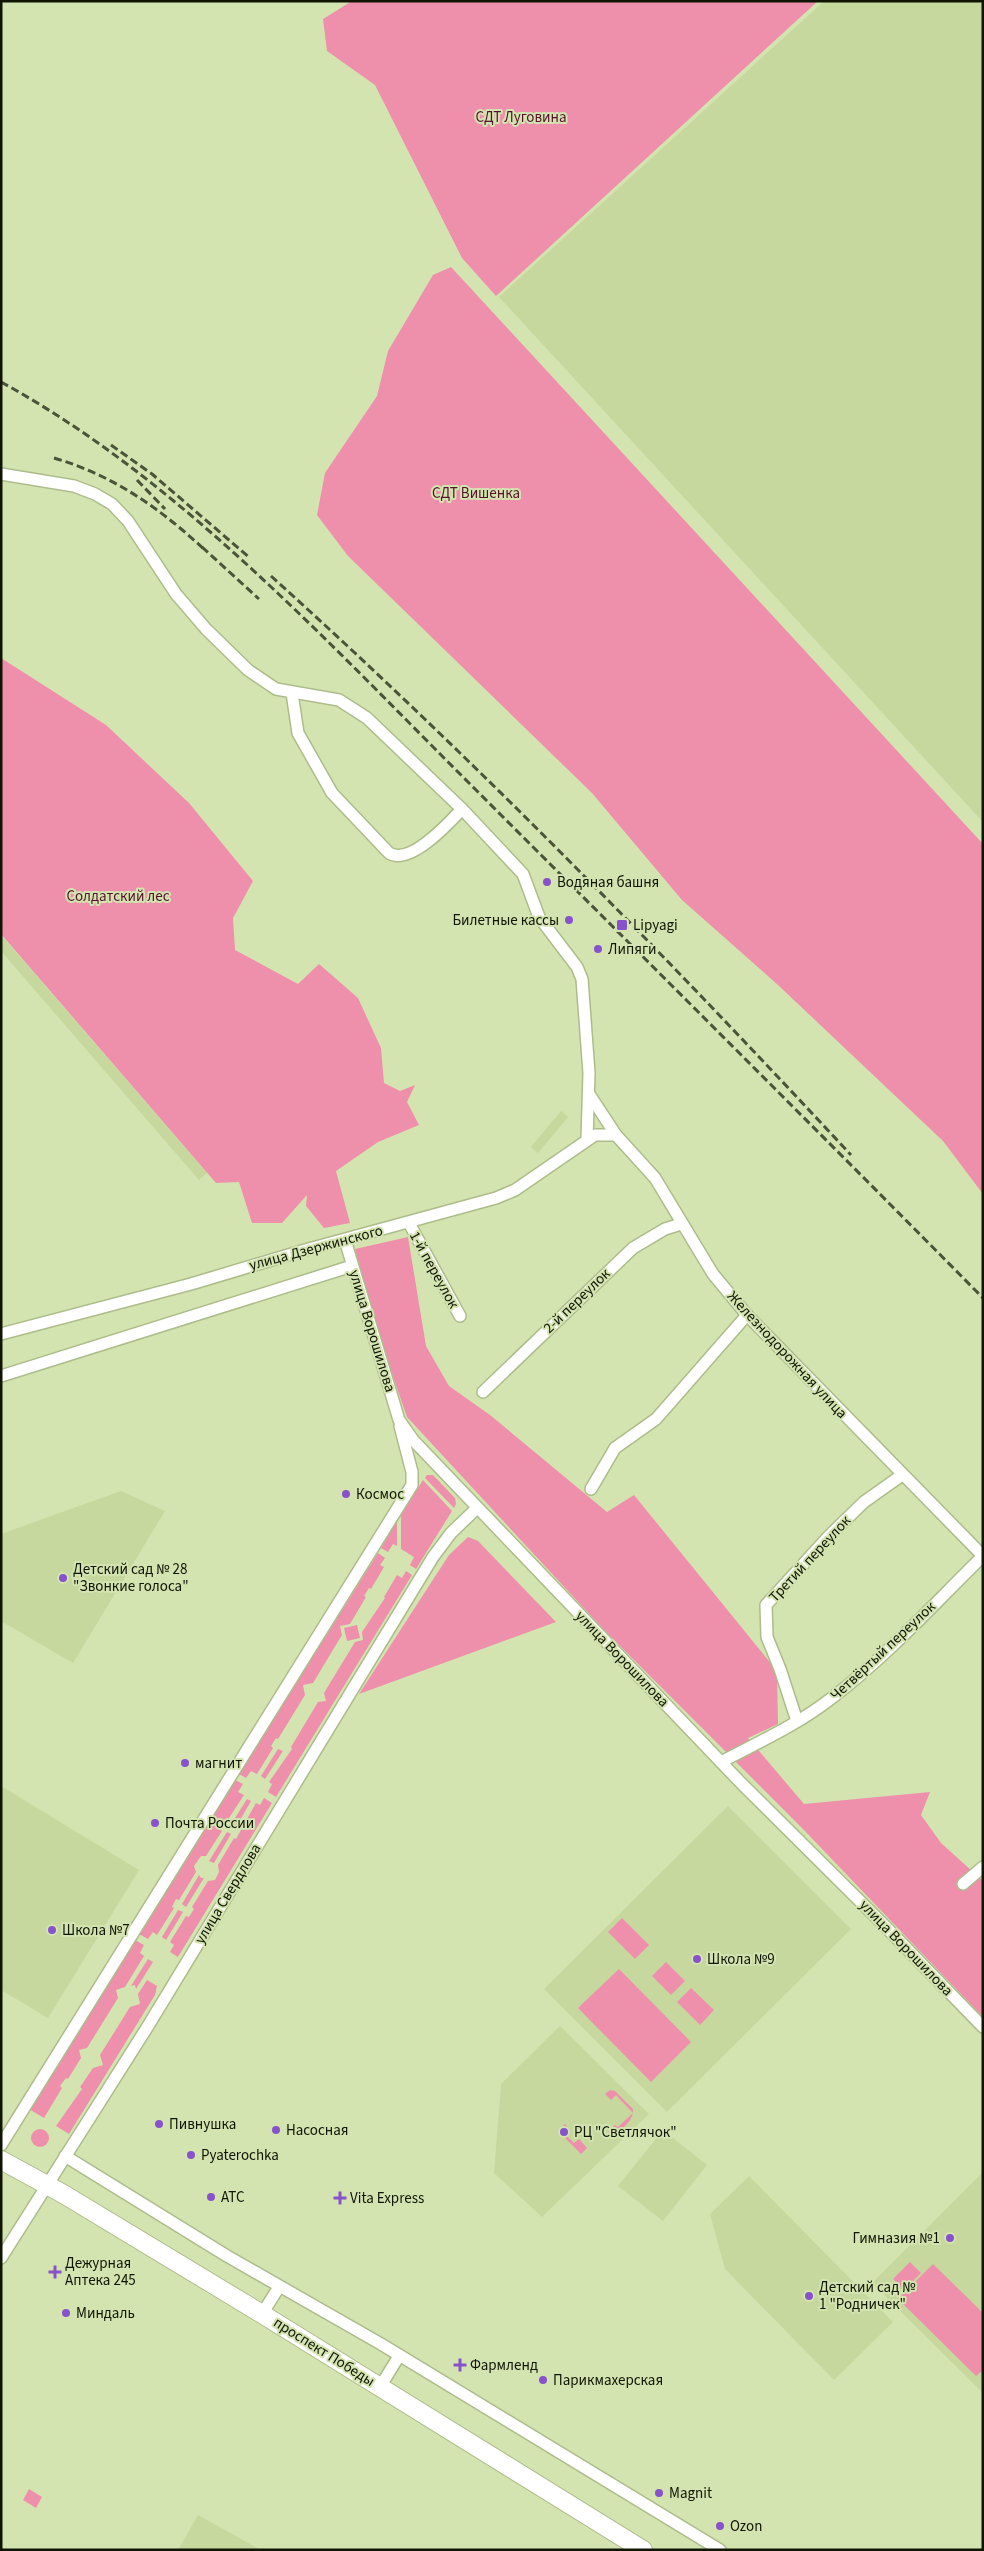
<svg xmlns="http://www.w3.org/2000/svg" width="984" height="2551" viewBox="0 0 984 2551" font-family="'Source Sans 3',sans-serif">
	<rect width="100%" height="100%" fill="#d4e4b0"/>
	<g fill="#c6d89d">
		<polygon points="824,1 983,1 983,822 499,297"/>
		<polygon points="1,935 207,1173 199,1180 1,951"/>
		<polygon points="561,1111 568,1117 538,1153 531,1147"/>
		<polygon points="121,1491 165,1511 73,1663 1,1621 1,1534"/>
		<polygon points="1,1786 139,1870 48,2018 1,1990"/>
		<polygon points="728,1806 851,1929 667,2112 544,1989"/>
		<polygon points="560,2026 649,2114 542,2217 494,2173 501,2084"/>
		<polygon points="663,2130 707,2165 663,2221 618,2186"/>
		<polygon points="983,2172 983,2393 872,2283"/>
		<polygon points="749,2176 893,2322 834,2380 725,2269 710,2214"/>
		<polygon points="198,2515 261,2550 178,2550"/>
	</g>
	<g fill="#ee8fab">
		<polygon points="352,1 818,1 496,296 462,258 375,85 327,51 323,19"/>
		<polygon points="451,267 983,844 983,1194 943,1141 778,985 682,900 592,793 348,556 317,515 325,473 377,396 388,351 433,275"/>
		<polygon points="1,658 106,725 189,803 253,881 233,918 235,950 298,984 319,964 358,998 381,1048 384,1083 400,1091 415,1085 407,1102 419,1125 378,1142 336,1171 350,1223 324,1228 306,1206 307,1195 282,1223 252,1223 239,1182 216,1183 1,934"/>
		<polygon points="408,1237 426,1346 449,1386 490,1415 607,1512 634,1495 777,1671 778,1724 748,1738 804,1804 930,1792 921,1815 941,1843 983,1881 983,2017 802,1828 605,1631 407,1417 372,1316 355,1249"/>
		<polygon points="427,1475 433,1475 455,1498 456,1504 454,1508 425,1478"/>
		<polygon points="423,1480 452,1511 416,1569 410,1565 414,1557 401,1549 401,1515"/>
		<polygon points="397,1521 397,1546 393,1544 388,1552 381,1548"/>
		<polygon points="468,1537 478,1541 556,1622 359,1694 449,1555"/>
		<polygon points="378,1553 385,1558 380,1565 384,1567 371,1589 369,1588 364,1596 366,1597 350,1624 340,1626 342,1635 313,1683 303,1685 305,1695 278,1739 276,1738 271,1746 273,1748 257,1774 251,1771 246,1778 239,1774"/>
		<polygon points="406,1571 412,1575 276,1797 268,1792 272,1784 269,1782 292,1749 291,1747 318,1702 326,1701 324,1693 355,1642 363,1640 362,1632 385,1598 384,1597 397,1575 402,1578"/>
		<polygon points="357,1625 360,1638 347,1641 344,1628"/>
		<polygon points="278,1749 283,1751 265,1779 261,1776"/>
		<polygon points="235,1780 243,1784 238,1792 244,1795 227,1821 225,1820 219,1829 222,1831 206,1856 201,1856 194,1866 196,1872 179,1900 176,1899 172,1907 174,1908 157,1935 153,1932 148,1939 139,1934"/>
		<polygon points="264,1798 272,1803 178,1957 170,1952 174,1945 170,1942 186,1916 189,1917 194,1909 192,1907 208,1881 215,1880 219,1872 218,1865 234,1838 236,1839 256,1803 260,1805"/>
		<polygon points="247,1799 251,1801 235,1829 230,1826"/>
		<polygon points="227,1832 231,1834 214,1863 209,1861"/>
		<polygon points="199,1875 201,1878 204,1878 186,1907 182,1904"/>
		<polygon points="178,1910 183,1912 166,1940 162,1937"/>
		<polygon points="622,1918 649,1945 635,1959 608,1932"/>
		<polygon points="135,1940 144,1945 140,1953 144,1956 125,1987 116,1990 118,1998 87,2048 79,2050 81,2058 68,2079 66,2078 60,2086 62,2088 44,2118 29,2109"/>
		<polygon points="148,1959 153,1962 136,1989 135,1985 131,1986"/>
		<polygon points="666,1962 685,1981 671,1995 652,1976"/>
		<polygon points="619,1969 691,2042 651,2082 578,2008"/>
		<polygon points="147,1980 157,1986 155,1995 69,2134 56,2126 82,2089 80,2087 93,2068 103,2065 100,2055 130,2007 140,2004 138,1994"/>
		<polygon points="691,1988 714,2010 700,2025 677,2002"/>
		<path d="M610 2090 615 2091 633 2109C634 2121 621 2129 613 2137L608 2132 615 2125 618 2127 633 2113 616 2095 611 2100 605 2094Z"/>
		<polygon points="565,2124 567,2127 563,2132 574,2143 579,2139 587,2148 581,2154 559,2132"/>
		<circle cx="40" cy="2138" r="9"/>
		<polygon points="910,2262 921,2273 904,2290 893,2279"/>
		<polygon points="933,2264 983,2313 983,2370 976,2376 898,2299"/>
		<polygon points="29,2489 42,2497 36,2508 23,2500"/>
	</g>
	<g fill="none" stroke-linecap="round" stroke-linejoin="round">
		<g stroke="#adbc8b" stroke-width="14">
			<g id="minor">
				<polyline points="1,474 74,486 95,494 112,504 128,521 176,594 206,629 248,670 276,689 339,700 367,718 462,809 523,874 539,917 577,967 582,979 589,1073 587,1140"/>
				<path d="M292 693 298 733 332 793 389 853C410 866 449 823 462 809"/>
				<polyline points="589,1094 616,1135 655,1178 713,1274 747,1315 983,1556"/>
				<polyline points="409,1223 460,1316"/>
				<polyline points="345,1240 399,1420 413,1440 742,1784 883,1924 983,2027"/>
				<polyline points="1,1334 191,1284 305,1250 496,1198 515,1190 595,1135 616,1135"/>
				<polyline points="1,1376 352,1266"/>
				<polyline points="483,1392 633,1248 665,1229 681,1224"/>
				<polyline points="591,1489 615,1448 656,1419 747,1315"/>
				<polyline points="797,1721 780,1669 767,1637 766,1605 829,1536 864,1502 902,1475"/>
				<path d="M721 1762C759 1742 799 1724 833 1697 887 1656 934 1604 983 1556"/>
				<polyline points="963,1884 983,1867"/>
				<polyline points="1,2145 412,1485 412,1472 400,1426"/>
				<polyline points="65,2156 227,2256 381,2344 720,2550"/>
				<polyline points="1,2258 148,2026 433,1557 451,1533 477,1508"/>
				<polyline points="262,2314 279,2287"/>
				<polyline points="380,2387 399,2356"/>
			</g>
		</g>
		<g stroke="#adbc8b" stroke-width="20">
			<polyline id="primary" points="1,2160 65,2195 262,2314 643,2550"/>
		</g>
		<use href="#minor" stroke="#fff" stroke-width="11"/>
		<use href="#primary" stroke="#fff" stroke-width="18"/>
		<g stroke="#4b5338" stroke-width="3" stroke-dasharray="8 4" stroke-linecap="butt">
			<path d="M1 382C175 477 323 637 462 776 636 950 810 1123 983 1298"/>
			<polyline points="111,445 152,474 250,558"/>
			<path d="M54 458C113 475 161 509 206 551"/>
			<polyline points="137,480 165,509"/>
			<polyline points="202,547 259,599"/>
			<path d="M271 576C474 759 665 955 851 1155"/>
		</g>
	</g>
	<g fill="#8852ca" stroke="#d4e4b0" stroke-width="2">
		<circle cx="547" cy="882" r="5"/>
		<circle cx="569" cy="920" r="5"/>
		<rect x="616" y="919" width="12" height="12" rx="2.5"/>
		<circle cx="598" cy="949" r="5"/>
		<circle cx="346" cy="1494" r="5"/>
		<circle cx="63" cy="1578" r="5"/>
		<circle cx="185" cy="1763" r="5"/>
		<circle cx="155" cy="1823" r="5"/>
		<circle cx="52" cy="1930" r="5"/>
		<circle cx="697" cy="1959" r="5"/>
		<circle cx="159" cy="2124" r="5"/>
		<circle cx="276" cy="2130" r="5"/>
		<circle cx="564" cy="2132" r="5"/>
		<circle cx="191" cy="2155" r="5"/>
		<circle cx="211" cy="2197" r="5"/>
		<path d="M337.5 2190.5h5v5h5v5h-5v5h-5v-5h-5v-5h5z"/>
		<circle cx="950" cy="2238" r="5"/>
		<path d="M52.5 2264.5h5v5h5v5h-5v5h-5v-5h-5v-5h5z"/>
		<circle cx="809" cy="2296" r="5"/>
		<circle cx="66" cy="2313" r="5"/>
		<path d="M457.5 2357.5h5v5h5v5h-5v5h-5v-5h-5v-5h5z"/>
		<circle cx="543" cy="2380" r="5"/>
		<circle cx="659" cy="2493" r="5"/>
		<circle cx="720" cy="2526" r="5"/>
	</g>
	<g text-anchor="middle" dominant-baseline="central" stroke-width="4" stroke-linejoin="round" paint-order="stroke">
		<g font-size="15" fill="#56102c" stroke="#d4e4b0">
			<text x="521" y="117">СДТ Луговина</text>
			<text x="476" y="493">СДТ Вишенка</text>
			<text x="118" y="896">Солдатский лес</text>
		</g>
		<g font-size="15" fill="#0f1403" stroke="#d4e4b0" text-anchor="start">
			<text x="557" y="882">Водяная башня</text>
			<text x="559" y="920" text-anchor="end">Билетные кассы</text>
			<text x="633" y="925">Lipyagi</text>
			<text x="608" y="949">Липяги</text>
			<text x="356" y="1494">Космос</text>
			<text x="73" y="1569">Детский сад № 28<tspan x="73" dy="17">"Звонкие голоса"</tspan></text>
			<text x="195" y="1763">магнит</text>
			<text x="165" y="1823">Почта России</text>
			<text x="62" y="1930">Школа №7</text>
			<text x="707" y="1959">Школа №9</text>
			<text x="169" y="2124">Пивнушка</text>
			<text x="286" y="2130">Насосная</text>
			<text x="574" y="2132">РЦ "Светлячок"</text>
			<text x="201" y="2155">Pyaterochka</text>
			<text x="221" y="2197">АТС</text>
			<text x="350" y="2198">Vita Express</text>
			<text x="940" y="2238" text-anchor="end">Гимназия №1</text>
			<text x="65" y="2263">Дежурная<tspan x="65" dy="17">Аптека 245</tspan></text>
			<text x="819" y="2287">Детский сад №<tspan x="819" dy="17">1 "Родничек"</tspan></text>
			<text x="76" y="2313">Миндаль</text>
			<text x="470" y="2365">Фармленд</text>
			<text x="553" y="2380">Парикмахерская</text>
			<text x="669" y="2493">Magnit</text>
			<text x="730" y="2526">Ozon</text>
		</g>
		<g font-size="15" fill="#0f1403" stroke="#d4e4b0">
			<text transform="translate(316 1248) rotate(-15)">улица Дзержинского</text>
			<text transform="translate(434 1270) rotate(61)">1-й переулок</text>
			<text transform="translate(577 1301) rotate(-44)">2-й переулок</text>
			<text transform="translate(372 1331) rotate(73)">улица Ворошилова</text>
			<text transform="translate(787 1355) rotate(47)">Железнодорожная улица</text>
			<text transform="translate(810 1559) rotate(-47)">Третий переулок</text>
			<text transform="translate(883 1651) rotate(-43)">Четвёртый переулок</text>
			<text transform="translate(622 1659) rotate(46)">улица Ворошилова</text>
			<text transform="translate(228 1894) rotate(-59)">улица Свердлова</text>
			<text transform="translate(906 1948) rotate(46)">улица Ворошилова</text>
			<text transform="translate(324 2352) rotate(32)">проспект Победы</text>
		</g>
	</g>
	<rect width="984" height="2551" fill="none" stroke="#0f1403" stroke-width="5"/>
</svg>
